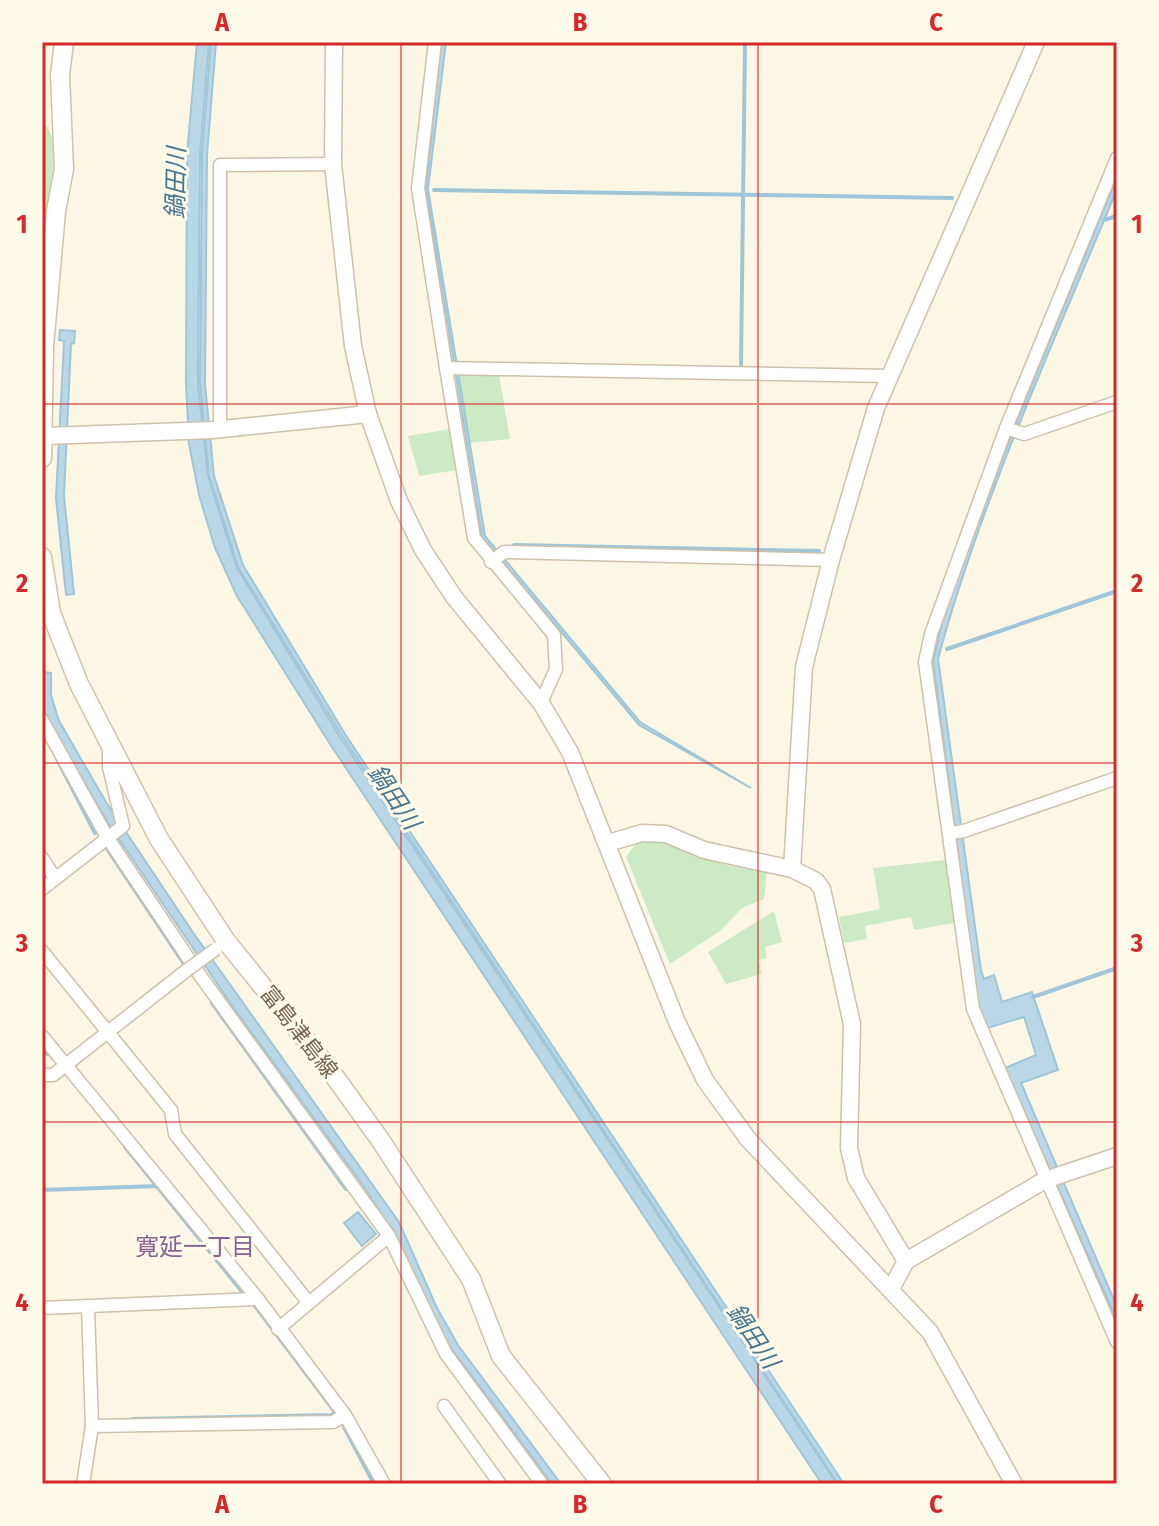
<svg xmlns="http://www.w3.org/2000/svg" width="1159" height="1526" viewBox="0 0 1159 1526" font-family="'Fira Sans Condensed','Noto Sans JP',sans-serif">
	<rect width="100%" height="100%" fill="#fcf7e5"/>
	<g fill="#cceac3">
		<path d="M46 126C63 147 54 185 48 210L42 214V127Z"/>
		<polygon points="459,375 499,375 510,439 469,443"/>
		<polygon points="450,429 457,470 419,476 408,436"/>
		<polygon points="651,838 730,866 767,872 764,899 742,908 720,931 670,964 626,857 638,841"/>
		<polygon points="946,860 954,923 914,930 911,917 865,926 867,939 844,943 839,917 880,909 873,868"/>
		<polygon points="774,911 782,942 765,947 767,958 759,960 762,974 726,984 708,952"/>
	</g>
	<g fill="#b9d7e6" stroke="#9fc5d8" stroke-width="2">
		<polygon points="197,42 209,42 200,154 198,384 208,476 237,568 340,737 837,1484 822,1484 330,744 237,596 215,548 199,495 189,444 186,383 187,154"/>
		<polygon points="211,42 216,42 207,155 205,384 214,476 243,565 345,734 844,1484 838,1484 342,736 238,567 209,476 200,384 202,154"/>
		<polygon points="441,42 446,42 428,189 485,536 640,722 751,788 639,725 482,537 426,189"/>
		<path d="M1117 177V189C1055 340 980 502 938 659L981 970 984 979 994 975 1002 1002 1032 992 1058 1070 1021 1083 1117 1307V1321L1005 1068 1036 1055 1024 1017 987 1028 978 1007 933 661 944 614 1014 428Z"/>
		<polygon points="60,330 75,331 74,343 71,344 64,496 74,594 66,595 56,498 64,341 59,340"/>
		<polygon points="42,672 51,673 51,695 59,721 106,802 192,931 399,1222 437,1308 458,1345 561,1484 552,1484 448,1344 397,1240 367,1191 235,1010 108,823 42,710"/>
		<polygon points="358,1212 376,1234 362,1246 344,1223"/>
	</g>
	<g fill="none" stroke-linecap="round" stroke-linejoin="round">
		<g stroke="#9fc5d8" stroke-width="4">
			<polyline points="434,190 952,198"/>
			<polyline points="1104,220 1117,216"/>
			<polyline points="741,365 745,42"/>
			<polyline points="514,545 819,551"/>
			<polyline points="947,649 1117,591"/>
			<polyline points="56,757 95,833"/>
			<polyline points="105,846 184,964"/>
			<polyline points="1033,997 1117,968"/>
			<polyline points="212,1003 346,1189"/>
			<polyline points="42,1049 47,1054"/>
			<polyline points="125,1147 244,1294"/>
			<polyline points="42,1190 158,1186"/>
			<polyline points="133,1419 332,1415 335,1412 255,1306"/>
			<polyline points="344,1427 374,1484"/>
		</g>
		<g stroke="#cec0ab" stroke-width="15">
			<g id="minor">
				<polyline points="435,42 418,188 446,368 474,538 554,635 556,669 541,703"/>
				<polyline points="1117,158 1006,428 931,634 925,662 973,1009 1117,1342"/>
				<polyline points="446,368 889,376"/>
				<polyline points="1006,428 1024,434 1117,402"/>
				<polyline points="220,429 220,165 333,164"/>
				<polyline points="491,562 504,552 831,560"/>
				<polyline points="42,720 107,837 199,974 389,1236 446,1354 542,1484"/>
				<polyline points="949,833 964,831 1117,778"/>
				<polyline points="42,858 55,878"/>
				<polyline points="42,889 123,826 109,767 109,747"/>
				<polyline points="42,951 171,1110 175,1134 309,1303"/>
				<polyline points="42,1036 258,1299 345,1415 384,1484"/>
				<polyline points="42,1075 53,1075 187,970"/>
				<polyline points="42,1308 258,1299"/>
				<polyline points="278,1329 389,1236"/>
				<polyline points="444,1406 500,1484"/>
				<polyline points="92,1426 333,1422 345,1415"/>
				<polyline points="83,1484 92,1426 88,1307"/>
			</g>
		</g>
		<g stroke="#cec0ab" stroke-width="19">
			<g id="tertiary">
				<polyline points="334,42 333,164 353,346 368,414 399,501 423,550 454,597 541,703 570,752 677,1022 705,1080 748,1139 930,1332 1014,1484"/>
				<polyline points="44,436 213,430 368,414"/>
				<polyline points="608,843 642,833 666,834 704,850 792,869 816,881 822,889 852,1024 849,1148 856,1178 906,1261"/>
				<polyline points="792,869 804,667 831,560 876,408 1036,42"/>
				<polyline points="891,1289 906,1261 1045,1180 1117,1156"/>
			</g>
		</g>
		<g stroke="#d1c2a8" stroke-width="21">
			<g id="secondary">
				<polyline points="42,458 44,347 56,211 64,169 60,75 64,42"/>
				<polyline points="42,557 51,613 79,684 159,839 226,941 330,1070 381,1141 471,1279 501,1356 602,1484"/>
			</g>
		</g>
		<use href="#minor" stroke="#fff" stroke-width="12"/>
		<use href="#tertiary" stroke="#fff" stroke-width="16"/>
		<use href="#secondary" stroke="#fff" stroke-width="18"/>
		<g stroke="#cec0ab" stroke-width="15" stroke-linecap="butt">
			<polyline id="minor-bridge" points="187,970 216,949"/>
		</g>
		<use href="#minor-bridge" stroke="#fff" stroke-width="12"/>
	</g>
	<path fill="none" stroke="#d62828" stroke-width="2" stroke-opacity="0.55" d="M401 42V1484M758 42V1484M42 404H1117M42 763H1117M42 1122H1117"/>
	<g text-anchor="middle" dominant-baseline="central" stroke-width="6" stroke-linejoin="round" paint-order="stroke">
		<g font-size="22" fill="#75614a" stroke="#fffbeb">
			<text transform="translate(299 1032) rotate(52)">富島津島線</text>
		</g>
		<g font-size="24" font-style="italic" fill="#467690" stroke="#fffbeb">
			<text transform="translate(176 183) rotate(-89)">鍋田川</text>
			<text transform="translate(394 797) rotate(56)">鍋田川</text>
			<text transform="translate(753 1336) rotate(56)">鍋田川</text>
		</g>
		<g font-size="24" fill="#8b6192" stroke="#fffbeb">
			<text x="195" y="1247">寛延一丁目</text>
		</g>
	</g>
	<rect width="1159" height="1526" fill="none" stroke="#fffbeb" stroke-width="88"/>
	<rect x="44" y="44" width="1071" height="1438" fill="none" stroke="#d62828" stroke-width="3"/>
	<g font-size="26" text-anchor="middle" font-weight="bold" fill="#d62828">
		<text x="222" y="31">A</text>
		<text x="580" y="31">B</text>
		<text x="936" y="31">C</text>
		<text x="22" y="233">1</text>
		<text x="1137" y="233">1</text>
		<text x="22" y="592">2</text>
		<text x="1137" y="592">2</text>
		<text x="22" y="952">3</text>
		<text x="1137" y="952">3</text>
		<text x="22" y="1311">4</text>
		<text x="1137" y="1311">4</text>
		<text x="222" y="1513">A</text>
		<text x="580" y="1513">B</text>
		<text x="936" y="1513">C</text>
	</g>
</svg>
